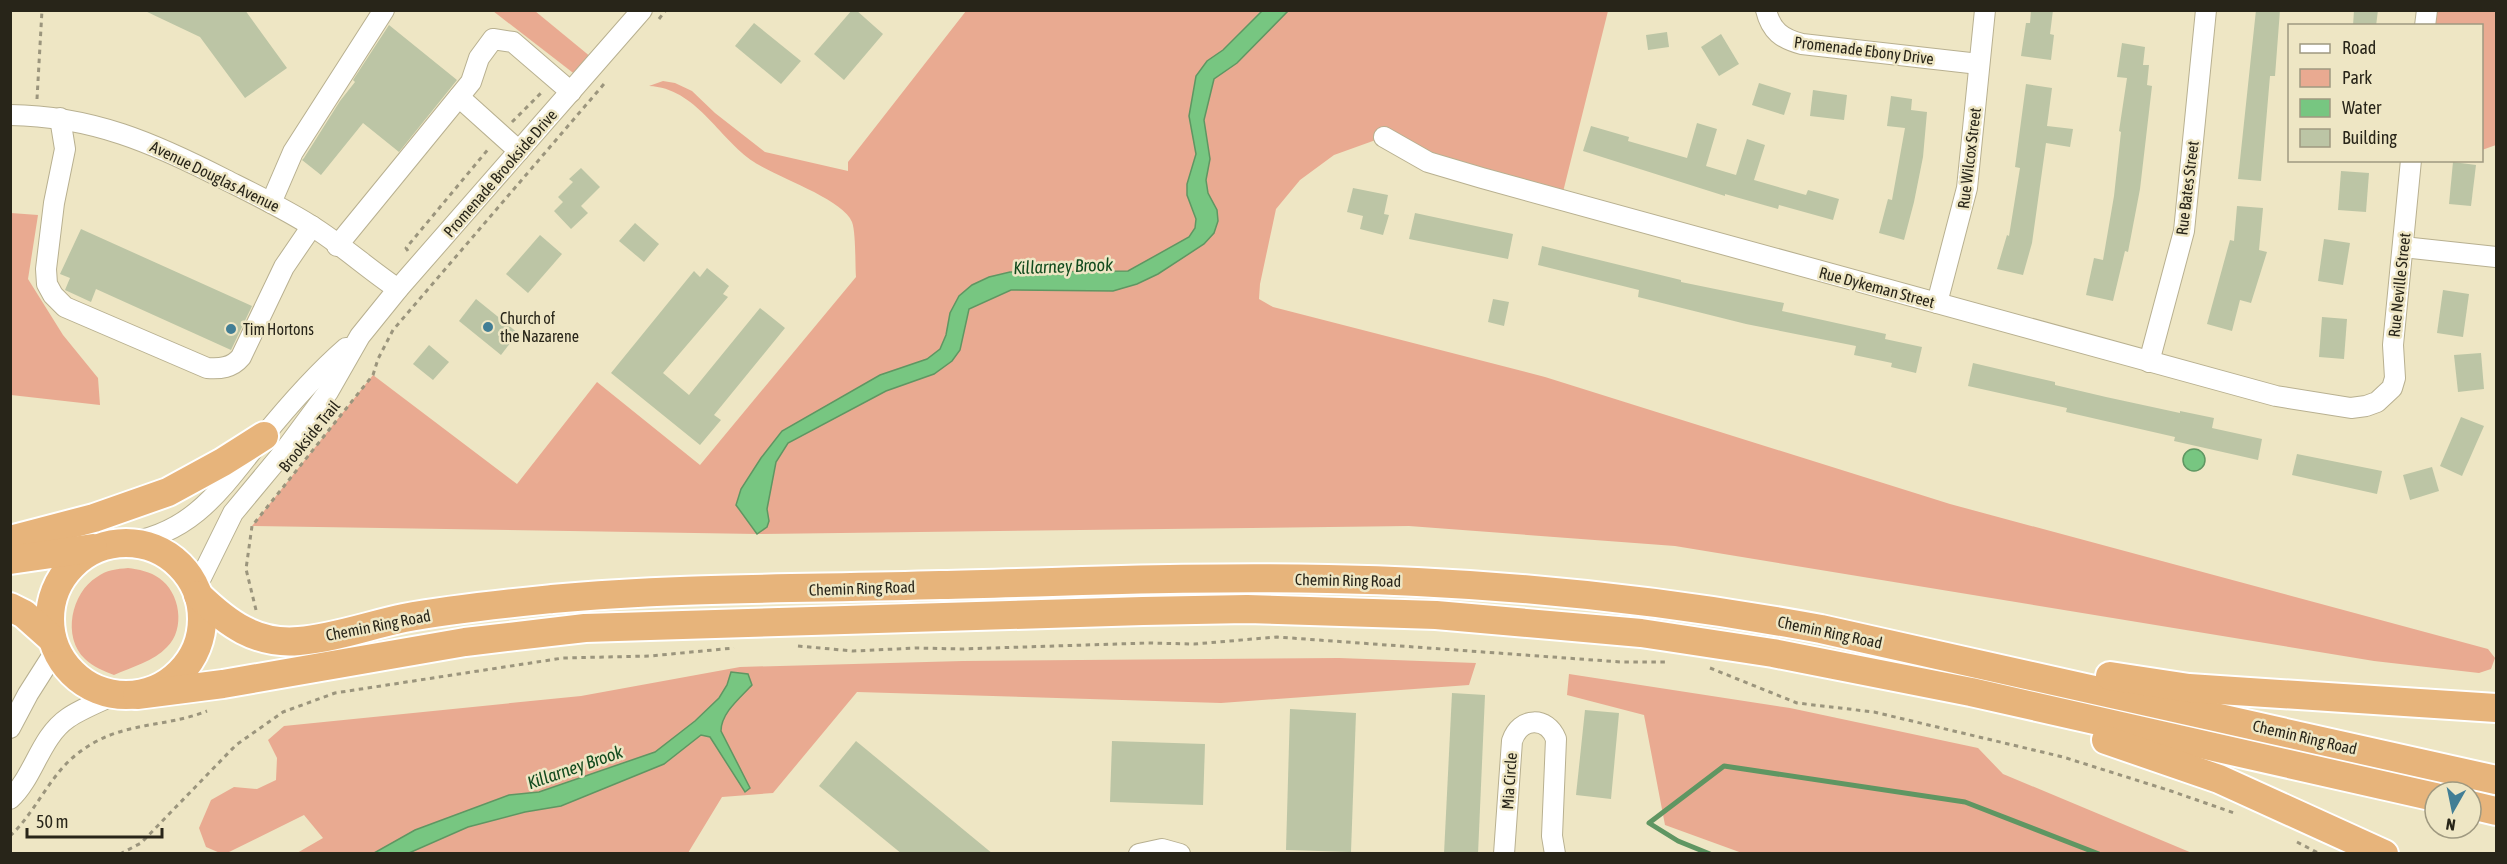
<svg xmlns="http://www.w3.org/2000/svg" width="2507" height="864" viewBox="0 0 2507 864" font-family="'Asap Condensed',sans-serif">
	<rect width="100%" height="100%" fill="#eee6c4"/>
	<g fill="#e9aa91">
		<polygon points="493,11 535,11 597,62 581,79"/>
		<path d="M966 11H1608L1561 200 1384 137 1334 155 1300 180 1276 209 1260 284 1259 299 1273 307 1545 377 1950 504 2488 649 2495 658 2491 669 2479 673 2374 661 1675 546 1409 526 757 534 252 526 373 375 517 484 597 382 700 465 856 277C855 264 856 233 852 222 843 199 776 177 754 162 718 138 696 88 649 86L663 81 675 83 692 91 715 113 765 152 848 171V162Z"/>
		<polygon points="2427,11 2496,11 2496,145 2482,150 2482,26 2425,26"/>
		<polygon points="11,213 38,215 28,279 63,335 98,378 100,405 11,395"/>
		<path d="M128 568C138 569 151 572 159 578 180 592 186 629 167 647 154 661 132 667 114 675 104 671 93 667 85 659 62 637 71 593 97 577 106 570 117 569 128 568Z"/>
		<polygon points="1339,658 1476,663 1469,685 1221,703 857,692 773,793 722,797 688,853 297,853 323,838 304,815 227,853 220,853 206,847 199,828 211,800 234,787 257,789 276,780 277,758 268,740 284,726 581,696 740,667 963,661"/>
		<polygon points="1569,674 1790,708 1978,748 2003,774 2192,853 1742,853 1665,825 1644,715 1567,695"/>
	</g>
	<g fill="#77c681" stroke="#5f9662" stroke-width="1.5">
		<polygon points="1262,11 1288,11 1237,63 1214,79 1204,120 1210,159 1206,180 1208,193 1217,210 1218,221 1214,233 1204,244 1158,274 1137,284 1113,291 1011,290 969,309 960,350 952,361 934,374 886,391 788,443 776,462 767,509 769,521 767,527 757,534 736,505 741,489 761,458 782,431 880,375 927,359 940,349 946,335 950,313 959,296 972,285 989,277 1010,272 1128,271 1189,237 1195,228 1196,219 1187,195 1187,184 1196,154 1189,116 1196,76 1207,61 1223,50"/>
		<circle cx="2194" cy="460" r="11"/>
		<path d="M731 672 748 674 752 685C740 698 721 713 721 731L750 788 745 792 710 737 701 735 664 764 561 806 525 812 468 827 409 853H374L415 830 509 795 539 792 655 752 695 721 719 698 727 685Z"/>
	</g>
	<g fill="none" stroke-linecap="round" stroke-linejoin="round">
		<polyline stroke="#5f9662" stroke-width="5" points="1710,854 1678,841 1649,823 1724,766 1965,802 2099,854"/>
	</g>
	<g fill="#bcc5a5">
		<polygon points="143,10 245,10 287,68 245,98 200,37"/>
		<polygon points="852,10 856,10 883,34 844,80 814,54"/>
		<polygon points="2031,10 2053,10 2050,34 2054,35 2051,60 2021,56 2026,23 2030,23"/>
		<polygon points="2256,10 2280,10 2275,76 2270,76 2261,181 2238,179"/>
		<polygon points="2354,10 2378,10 2376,26 2353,26"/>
		<polygon points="754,23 801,61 781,84 735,46"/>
		<polygon points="389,25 457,80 399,152 363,123 321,175 302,160 304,158 340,101 355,82 353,80"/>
		<polygon points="1667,32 1669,47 1648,50 1646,35"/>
		<polygon points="1721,34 1739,64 1719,76 1701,47"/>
		<polygon points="2122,43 2145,47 2143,65 2149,65 2147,85 2152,86 2140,189 2128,252 2125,251 2113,301 2086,295 2094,258 2103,260 2114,196 2121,132 2119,131 2127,78 2117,77"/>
		<polygon points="1759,83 1791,93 1784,115 1752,105"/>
		<polygon points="2026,84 2052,88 2047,126 2073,129 2070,147 2046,143 2032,243 2023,275 1997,269 2007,235 2009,236 2020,168 2015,167"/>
		<polygon points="1813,90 1847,95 1844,120 1810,116"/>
		<polygon points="1891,96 1912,99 1911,110 1927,112 1923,157 1914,202 1904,240 1879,233 1888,199 1892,200 1905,128 1887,126"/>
		<polygon points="1697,123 1717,129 1706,166 1736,175 1747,139 1765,145 1754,180 1806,195 1808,190 1839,199 1833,220 1779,205 1778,209 1725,194 1725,196 1583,151 1591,126 1629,137 1628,141 1687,158"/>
		<polygon points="2453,162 2476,165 2471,206 2449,204"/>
		<polygon points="581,168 600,187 581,206 588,213 571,229 554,211 563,202 558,197 573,182 569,179"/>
		<polygon points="2341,171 2369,173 2366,212 2338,210"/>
		<polygon points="1353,188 1388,195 1384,214 1389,215 1383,235 1360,229 1363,216 1347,212"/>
		<polygon points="2237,206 2263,208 2259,250 2267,252 2251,303 2240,300 2232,331 2207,324 2230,240 2234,241"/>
		<polygon points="1415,213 1513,234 1508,259 1409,239"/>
		<polygon points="635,223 659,244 644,262 619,241"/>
		<polygon points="81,229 252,306 231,350 96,289 91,302 65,290 70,278 60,274"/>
		<polygon points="540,235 562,254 528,293 506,274"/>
		<polygon points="2324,239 2350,243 2343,285 2318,281"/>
		<polygon points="1542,246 1681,280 1681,282 1784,303 1782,311 1886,334 1885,339 1922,347 1916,373 1891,367 1892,363 1854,355 1856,346 1746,324 1638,297 1639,290 1538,265"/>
		<polygon points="707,268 729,286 723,294 728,297 663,373 689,395 760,308 785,328 714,415 721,420 700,445 611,373 694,271 700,277"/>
		<polygon points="2443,290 2469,294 2463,337 2437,333"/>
		<polygon points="476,299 518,333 501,355 459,321"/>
		<polygon points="1493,299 1509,302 1504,326 1488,322"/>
		<polygon points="2322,317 2347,319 2344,359 2319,357"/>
		<polygon points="429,345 449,362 433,380 413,364"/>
		<polygon points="2481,353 2484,389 2458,392 2454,355"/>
		<polygon points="1973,363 2055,382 2055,385 2106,397 2180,413 2180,411 2214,418 2212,428 2262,439 2258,460 2174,441 2175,437 2066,412 2067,408 1968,386"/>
		<polygon points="2461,417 2484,426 2462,476 2440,466"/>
		<polygon points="2297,454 2382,471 2377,494 2292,475"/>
		<polygon points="2432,467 2439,491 2410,500 2403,475"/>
		<polygon points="1452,693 1485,695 1478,854 1444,854"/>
		<polygon points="1290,709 1356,713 1351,852 1286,850"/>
		<polygon points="1585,710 1619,713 1611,799 1576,795"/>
		<polygon points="856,741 993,854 902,854 819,786"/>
		<polygon points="1112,741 1205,744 1203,805 1110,802"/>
	</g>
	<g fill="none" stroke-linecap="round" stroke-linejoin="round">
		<g stroke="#b8b090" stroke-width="22">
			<g id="minor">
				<path d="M1766 10C1771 31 1782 39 1802 44L1979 64"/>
				<polyline points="2425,26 2427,10"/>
				<polyline points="459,97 519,151"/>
				<path d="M10 115C92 116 154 143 226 180 254 194 283 208 310 225 341 244 368 269 398 289"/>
				<path d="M60 118 65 149 54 203 46 269 47 284 53 295 65 307 207 368C220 369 232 368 241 357L284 267 312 226"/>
				<polyline points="1384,137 1428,162 1482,178 2276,396 2351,408 2366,406 2377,402 2392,388 2395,378 2393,345 2411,160"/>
				<polyline points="271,203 293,152 384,10"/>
				<polyline points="337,246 471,82 479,58 493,39 513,42 571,92"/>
				<polyline points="2403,247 2496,257"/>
				<polyline points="1937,303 1967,188 1985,10"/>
				<polyline points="2149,362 2184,231 2206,10"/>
				<path d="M124 543C192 535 222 488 262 438 288 406 315 375 346 348"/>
				<polyline points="195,590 233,513 282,454 328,392 360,336 398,289 642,10"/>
				<polyline points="10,728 28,694 56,650"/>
				<path d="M10 799C34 777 40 737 68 718 81 709 99 702 114 695"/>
				<polyline points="1139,854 1162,849 1180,854"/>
				<path d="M1504 854 1512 741C1520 717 1547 716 1556 739L1552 836 1555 854"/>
			</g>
		</g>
		<g stroke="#fff" stroke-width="32">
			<g id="highway">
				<polyline points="10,540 94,518 168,492 223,462 264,436"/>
				<circle cx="126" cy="619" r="76"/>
				<polyline points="10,560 93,548"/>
				<path d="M198 595C227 623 256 645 299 641 335 638 370 625 404 618 453 609 503 604 552 599 680 587 811 589 940 585 1069 582 1199 576 1328 579 1493 582 1659 599 1821 629L2496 780"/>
				<polyline points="10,607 24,614 51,638"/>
				<polyline points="2110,676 2189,688 2496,708"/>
				<polyline points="137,695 223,684 465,642 585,628 1143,611 1247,609 1436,615 1641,633 1773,653 1971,692 2435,797"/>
				<polyline points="2106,740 2219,779 2384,854"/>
				<polyline points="2471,805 2496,811"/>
			</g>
		</g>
		<g stroke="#9b957d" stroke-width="3" stroke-dasharray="4.5 4.5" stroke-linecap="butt">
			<polyline points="659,19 666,10"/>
			<polyline points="37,99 42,10"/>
			<polyline points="512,122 543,91"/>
			<polyline points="408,251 406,248 490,147"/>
			<polyline points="256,610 246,569 252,526 373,375 378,359 393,330 604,84"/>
			<polyline points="798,646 853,651 917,648 961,649 1148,643 1194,644 1277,637 1621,662 1668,662"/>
			<polyline points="1710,668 1797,703 1874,712 2063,757 2171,791 2237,814"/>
			<path d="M10 836C36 812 49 776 77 754 120 720 162 729 207 711"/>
			<polyline points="2297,842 2320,854"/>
			<polyline points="120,854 141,843 236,745 283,712 335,693 563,658 650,656 734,648"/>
		</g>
		<use href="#minor" stroke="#fff" stroke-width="20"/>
		<use href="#highway" stroke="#e7b47b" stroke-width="28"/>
	</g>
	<g fill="#427e95" stroke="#eee6c4" stroke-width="2">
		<circle cx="488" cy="327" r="6"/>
		<circle cx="231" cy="329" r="6"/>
	</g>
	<g text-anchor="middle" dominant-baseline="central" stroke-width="5" stroke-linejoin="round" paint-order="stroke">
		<g font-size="16" fill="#282519" stroke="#eee6c4">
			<text transform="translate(1864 50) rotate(7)">Promenade Ebony Drive</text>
			<text transform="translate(1969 158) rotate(-83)">Rue Wilcox Street</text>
			<text transform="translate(500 173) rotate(-49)">Promenade Brookside Drive</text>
			<text transform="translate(215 176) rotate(26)">Avenue Douglas Avenue</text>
			<text transform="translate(2187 188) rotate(-83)">Rue Bates Street</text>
			<text transform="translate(2399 285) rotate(-84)">Rue Neville Street</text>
			<text transform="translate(1877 287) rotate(15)">Rue Dykeman Street</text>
			<text transform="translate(309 436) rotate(-51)">Brookside Trail</text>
			<text transform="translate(1348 580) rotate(1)">Chemin Ring Road</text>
			<text transform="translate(862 588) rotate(-2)">Chemin Ring Road</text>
			<text transform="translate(378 625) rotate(-11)">Chemin Ring Road</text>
			<text transform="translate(1830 632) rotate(12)">Chemin Ring Road</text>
			<text transform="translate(2305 737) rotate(13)">Chemin Ring Road</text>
			<text transform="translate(1509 781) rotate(-86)">Mia Circle</text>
		</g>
		<g font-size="16" fill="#282519" stroke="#eee6c4" text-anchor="start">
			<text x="500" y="318">Church of<tspan x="500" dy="18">the Nazarene</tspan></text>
			<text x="243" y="329">Tim Hortons</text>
		</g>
		<g font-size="18" font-style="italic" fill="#114a1d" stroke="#eee6c4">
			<text transform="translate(1063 266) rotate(-2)">Killarney Brook</text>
			<text transform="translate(575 767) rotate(-19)">Killarney Brook</text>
		</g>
	</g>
	<rect width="2507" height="864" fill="none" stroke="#282519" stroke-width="24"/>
	<rect x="2288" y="24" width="195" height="138" fill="#eee6c4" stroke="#9f9980" stroke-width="1.5"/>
	<rect x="2300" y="44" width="30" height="9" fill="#ffffff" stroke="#9f9980" stroke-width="1.5"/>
	<text x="2342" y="54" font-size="18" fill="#282519">Road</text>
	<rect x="2300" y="69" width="30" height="18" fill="#e9aa91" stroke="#9f9980" stroke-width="1.5"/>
	<text x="2342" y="84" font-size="18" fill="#282519">Park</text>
	<rect x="2300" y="99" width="30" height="18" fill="#77c681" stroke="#9f9980" stroke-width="1.5"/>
	<text x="2342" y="114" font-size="18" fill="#282519">Water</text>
	<rect x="2300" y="129" width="30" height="18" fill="#bcc5a5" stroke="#9f9980" stroke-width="1.5"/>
	<text x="2342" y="144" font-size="18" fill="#282519">Building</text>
	<g transform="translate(2453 810) rotate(189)"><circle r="28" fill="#eee6c4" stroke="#9f9980" stroke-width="1.5"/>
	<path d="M0-4.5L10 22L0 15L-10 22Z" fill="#427e95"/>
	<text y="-9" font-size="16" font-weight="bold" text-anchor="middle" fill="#282519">N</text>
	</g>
	<path d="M27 828v9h135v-9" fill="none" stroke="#282519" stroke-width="3"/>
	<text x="36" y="828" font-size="18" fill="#282519" stroke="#eee6c4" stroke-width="4.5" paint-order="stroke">50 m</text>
</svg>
